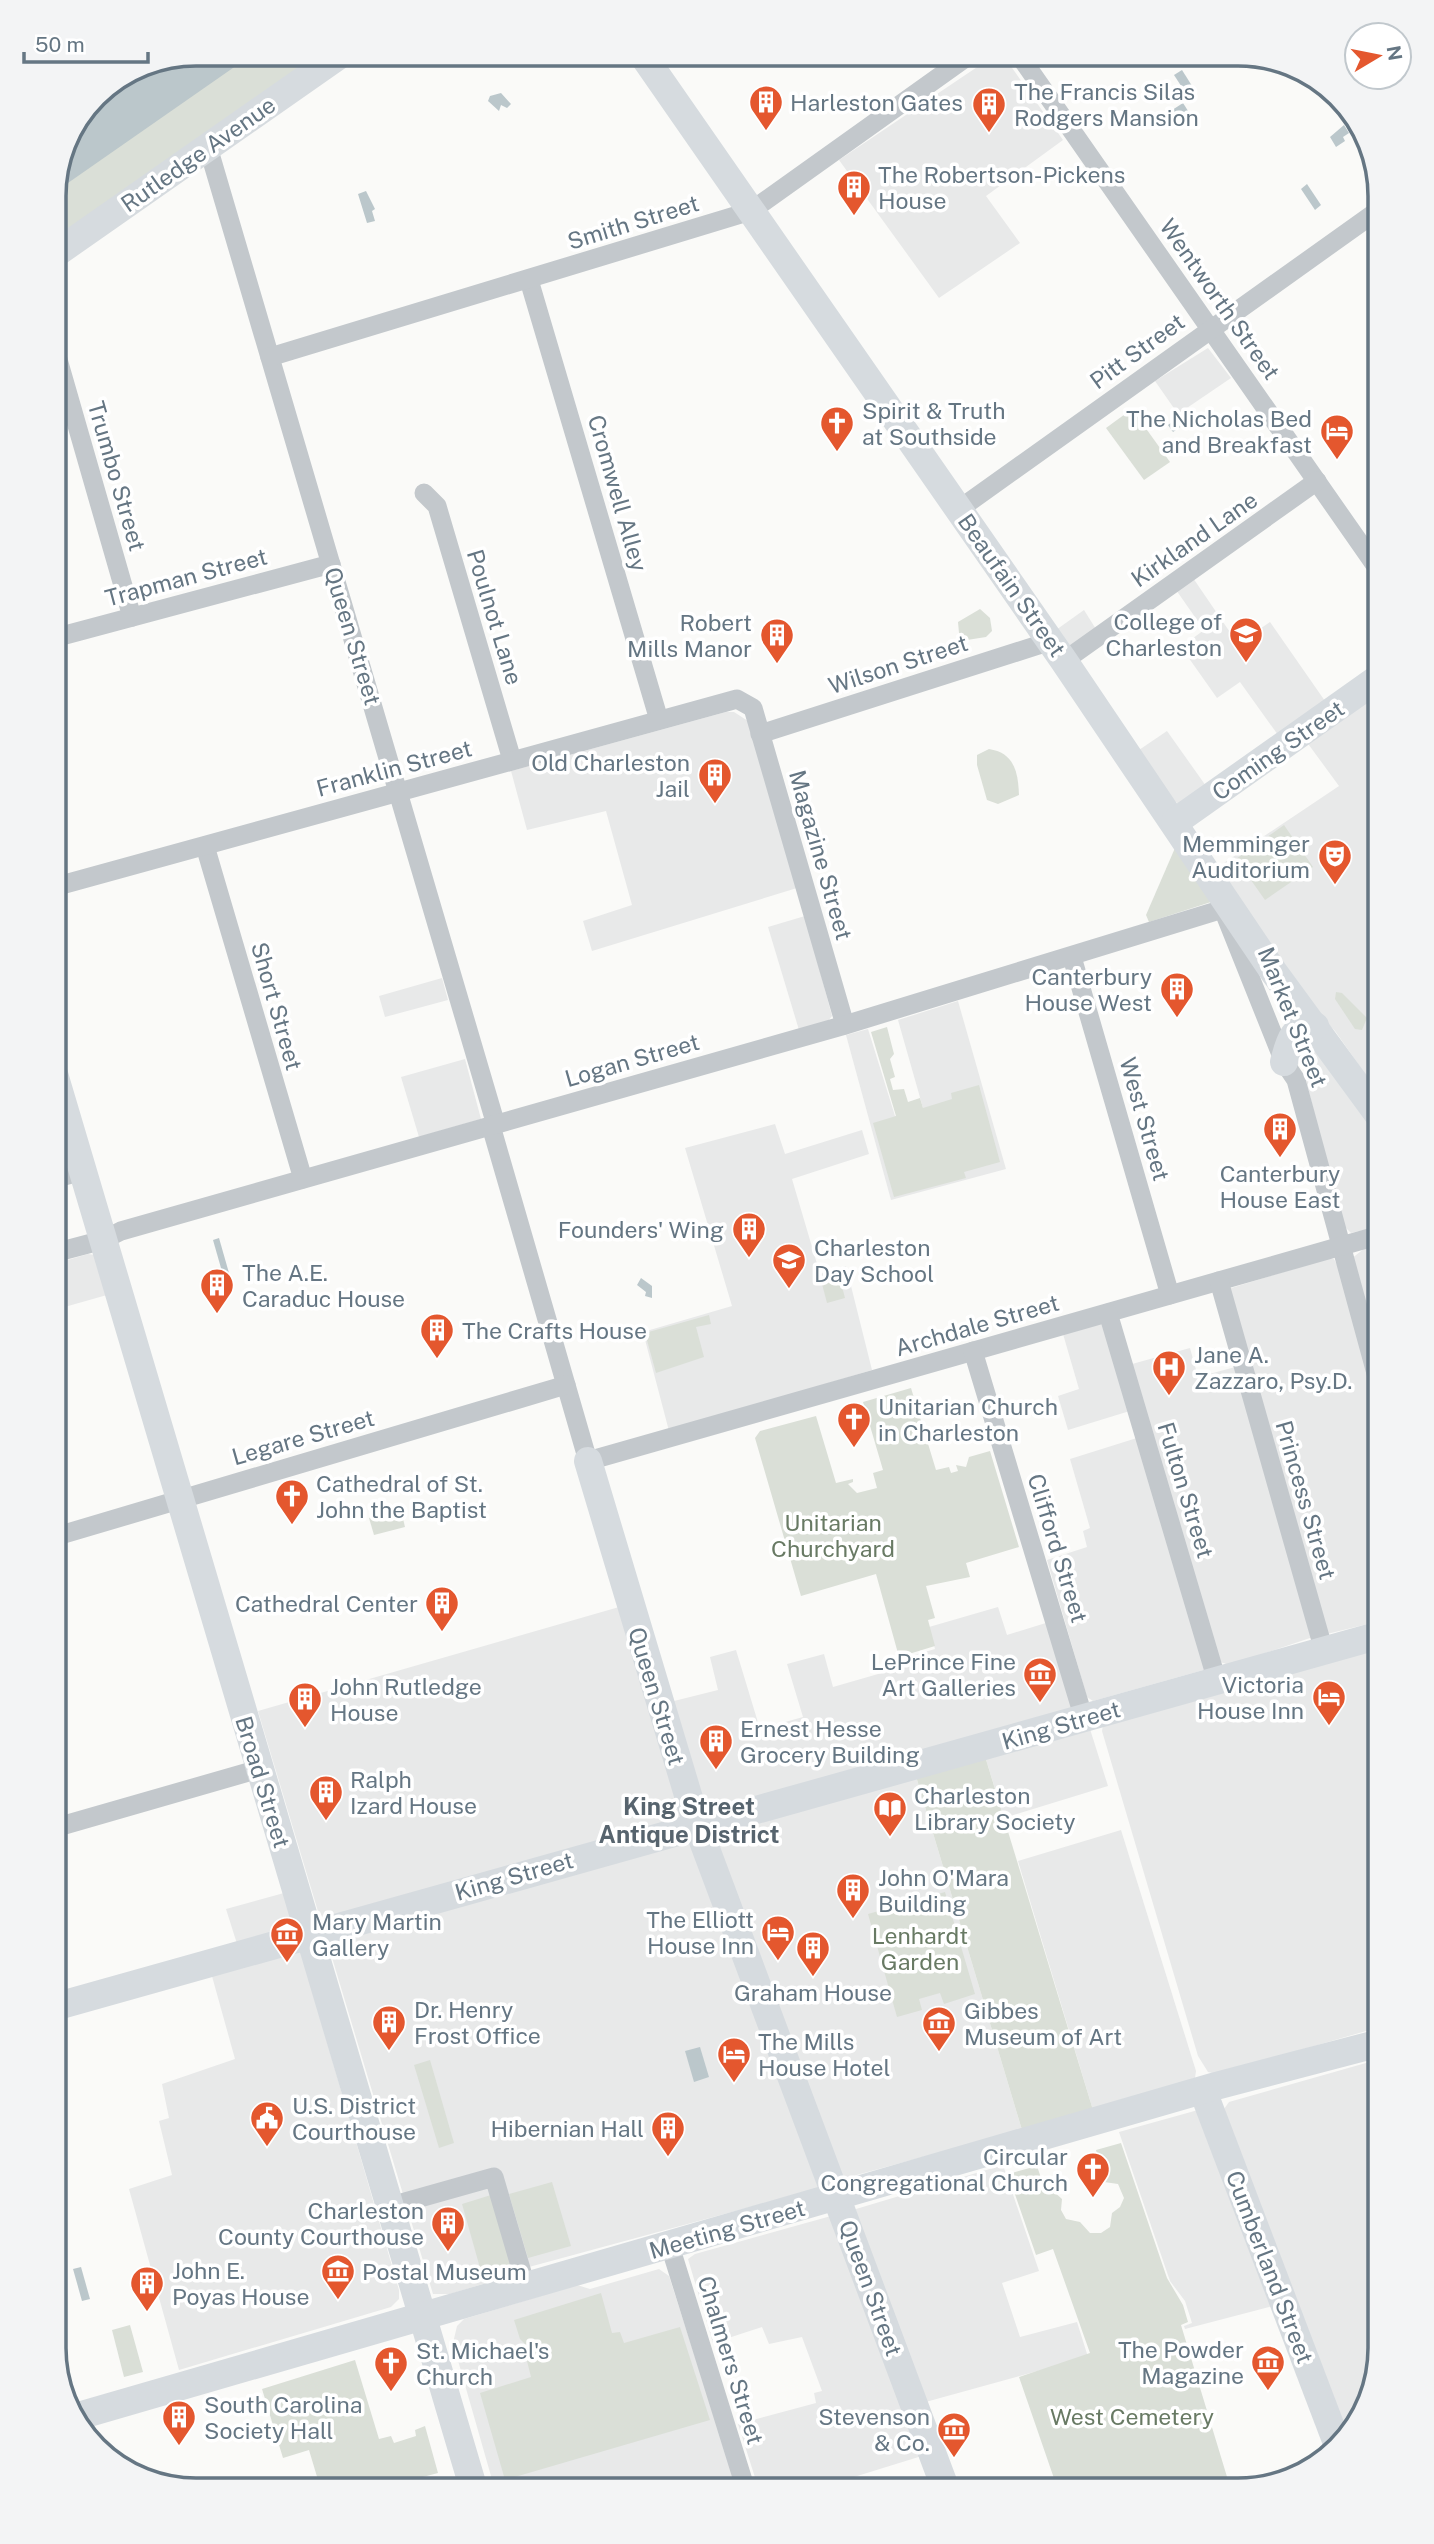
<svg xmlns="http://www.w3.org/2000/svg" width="1434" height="2544" viewBox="0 0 1434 2544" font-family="'Public Sans',sans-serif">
	<rect width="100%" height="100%" fill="#fafaf8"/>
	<g fill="#e8e9e9">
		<polygon points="995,55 1003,55 1063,140 986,196 1020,243 939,298 839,160"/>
		<polygon points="1208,348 1231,378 1178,414 1155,381"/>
		<polygon points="1191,575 1238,644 1270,622 1325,701 1278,735 1240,682 1217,698 1181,647 1204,630 1174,587"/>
		<polygon points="1084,610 1099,634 1069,649 1056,630"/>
		<polygon points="1380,689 1380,1095 1335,1031 1287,982 1215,869 1339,786 1306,741"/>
		<polygon points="726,712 734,712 748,721 797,888 592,951 583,921 632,905 606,811 527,830 511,771"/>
		<polygon points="1167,731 1206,786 1179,804 1171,799 1139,750"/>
		<polygon points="805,916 832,1016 828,1021 799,1030 768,927"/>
		<polygon points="442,978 448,1000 385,1017 379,996"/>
		<polygon points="958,1001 1006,1169 891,1200 846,1035 868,1029 895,1116 923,1108 898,1020"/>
		<polygon points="1310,1035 1380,1119 1380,1226 1351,1233 1341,1223 1300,1055 1301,1043"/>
		<polygon points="465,1059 481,1119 419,1137 401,1077"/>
		<polygon points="775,1124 785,1154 862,1130 869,1154 792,1179 820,1274 846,1266 872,1370 669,1431 643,1332 732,1306 685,1148"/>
		<polygon points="1380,1243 1380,1367 1351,1259 1365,1248"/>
		<polygon points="88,1254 95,1255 107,1295 54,1310 54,1264"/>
		<polygon points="1329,1258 1334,1259 1338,1267 1380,1408 1380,1621 1327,1634 1228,1289"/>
		<polygon points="1101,1324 1107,1326 1133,1410 1068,1430 1058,1396 1079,1389 1063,1334"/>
		<polygon points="1190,1348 1198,1377 1239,1366 1316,1636 1230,1665 1220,1662 1132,1364"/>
		<polygon points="1140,1437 1207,1669 1093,1701 1087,1697 1047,1560 1087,1547 1083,1531 1090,1528 1070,1459"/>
		<polygon points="626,1605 684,1816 325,1922 320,1918 258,1711"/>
		<polygon points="998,1607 1007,1635 1049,1622 1073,1706 1071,1712 710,1810 703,1808 670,1702 718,1690 710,1657 736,1650 760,1729 803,1717 787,1664 824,1654 833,1687 899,1668 897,1660 935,1649 929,1627"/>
		<polygon points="1380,1643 1380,2027 1217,2074 1208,2072 1198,2056 1102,1731 1103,1725"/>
		<polygon points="1090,1729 1108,1786 1004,1818 984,1753"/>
		<polygon points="915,1773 1022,2130 842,2179 712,1834"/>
		<polygon points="1121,1830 1196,2071 1195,2078 1093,2110 1018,1861"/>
		<polygon points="692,1838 822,2183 816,2189 529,2267 516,2274 450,2294 433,2294 327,1941"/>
		<polygon points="284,1893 293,1924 290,1931 238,1947 226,1909"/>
		<polygon points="300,1949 399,2290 399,2299 391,2307 179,2370 129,2189 172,2175 159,2121 169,2118 162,2084 235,2059 210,1969"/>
		<polygon points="1380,2059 1380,2348 1356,2426 1344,2437 1224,2109 1229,2102"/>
		<polygon points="1198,2110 1277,2305 1185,2329 1184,2326 1192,2323 1185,2301 1170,2281 1119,2132"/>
		<polygon points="1003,2165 1039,2271 1002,2283 1020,2337 1077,2322 1088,2357 922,2403 854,2215 856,2209"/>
		<polygon points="831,2216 925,2455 812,2490 759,2490 738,2424 816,2403 814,2393 822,2391 802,2337 769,2344 762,2327 713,2343 688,2259 695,2254"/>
		<polygon points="659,2269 669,2276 738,2490 495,2490 453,2343 457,2326 464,2319 577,2285 590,2289"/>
	</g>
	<g fill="#dadfd7">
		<polygon points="197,54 321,54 55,239 55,188 65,142 142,65"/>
		<polygon points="1132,409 1170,462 1144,480 1106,428"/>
		<polygon points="980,609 990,618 992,631 986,637 967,640 959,633 958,622"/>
		<path d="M989 749C1015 753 1018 773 1019 795L998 804 987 800 977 765V755Z"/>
		<polygon points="1284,825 1313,867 1265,900 1236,859"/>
		<polygon points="1175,848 1211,902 1149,922 1146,915"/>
		<polygon points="1336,992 1342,993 1367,1018 1362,1030 1355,1029 1335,999"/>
		<polygon points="887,1027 894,1054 890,1059 895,1077 890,1079 893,1090 904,1089 908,1102 920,1098 923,1108 952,1099 951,1093 979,1085 1000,1162 964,1172 966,1178 894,1197 873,1123 896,1116 871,1032"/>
		<polygon points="840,1279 845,1298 827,1303 822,1284"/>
		<polygon points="709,1315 711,1324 696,1327 704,1357 656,1373 645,1333"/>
		<polygon points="911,1388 936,1470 949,1467 951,1473 958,1471 956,1465 966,1467 969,1457 990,1451 1019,1547 966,1563 970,1577 926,1586 935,1618 928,1620 935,1646 899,1657 876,1574 801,1596 755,1438 760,1431 816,1416 836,1483 853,1479 853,1482 848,1484 857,1493 877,1488 873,1473 883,1470 863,1402"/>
		<polygon points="401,1510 405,1527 374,1535 369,1518"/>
		<polygon points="984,1753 1093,2110 1022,2130 915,1773"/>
		<polygon points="945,1892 975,1994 944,2004 940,1993 919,1999 922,2010 897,2017 868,1914"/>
		<polygon points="430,2060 454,2143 439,2148 414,2065"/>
		<polygon points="1121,2143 1167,2278 1183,2305 1188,2322 1181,2325 1231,2490 1058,2490 1019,2377 1090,2353 1053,2249 1036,2255 1008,2174 1037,2166 1042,2181 1062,2199 1061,2210 1066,2219 1080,2222 1090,2233 1101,2233 1110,2227 1112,2213 1120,2207 1124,2198 1118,2184 1104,2182 1096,2150"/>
		<polygon points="552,2182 571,2246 528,2258 509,2194"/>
		<polygon points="491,2195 512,2267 482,2275 462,2204"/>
		<polygon points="601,2293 612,2333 620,2332 624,2343 680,2327 710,2420 505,2480 480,2393 531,2377 526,2357 528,2347 520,2339 514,2320"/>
		<polygon points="130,2325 143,2372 124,2377 112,2330"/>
		<polygon points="355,2360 379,2439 391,2436 394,2443 416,2436 415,2430 425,2426 438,2473 400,2483 402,2490 321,2490 309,2450 283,2458 262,2389"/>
	</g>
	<g fill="#bbc7cb">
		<path d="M197 54H253L55 192C56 141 95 83 143 65 159 59 180 58 197 54Z"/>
		<polygon points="1182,70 1194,89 1187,95 1174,75"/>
		<polygon points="501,93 511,104 507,108 501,105 499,111 488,101 490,96"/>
		<polygon points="1183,103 1190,114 1172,125 1166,114"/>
		<polygon points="1344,125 1349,133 1343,137 1345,141 1336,147 1330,137"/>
		<polygon points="1307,184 1321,205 1315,210 1301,189"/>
		<polygon points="366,191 375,209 372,211 375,221 367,223 358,194"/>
		<polygon points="1186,412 1191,420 1173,432 1168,425"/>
		<polygon points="219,1238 229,1273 223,1275 213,1240"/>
		<polygon points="641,1278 652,1286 652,1298 645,1296 646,1292 637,1285"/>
		<polygon points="700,2047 709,2077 694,2082 685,2051"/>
		<polygon points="81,2267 90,2299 82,2301 73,2269"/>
	</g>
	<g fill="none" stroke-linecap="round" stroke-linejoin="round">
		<g stroke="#c3c8cc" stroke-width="19">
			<polyline points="1019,55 1380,572"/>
			<polyline points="208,147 496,1125"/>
			<polyline points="529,280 659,720"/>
			<polyline points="55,349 132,617"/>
			<polyline points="270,357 751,211 971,54"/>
			<polyline points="424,493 437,506 512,760"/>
			<polyline points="958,510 1380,209"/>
			<polyline points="54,638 331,564"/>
			<polyline points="1064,661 1317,481"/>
			<polyline points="760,734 1051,641"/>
			<polyline points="205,846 303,1179"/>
			<polyline points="54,887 737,699 753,708 845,1025"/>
			<polyline points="1226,917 1284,1062 1296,1080 1380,1388"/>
			<polyline points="1072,957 1170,1295"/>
			<polyline points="491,1126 588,1461 1380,1235"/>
			<polyline points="54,1170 64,1176 82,1171"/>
			<polyline points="54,1253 103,1240 121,1231 845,1025 1223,909"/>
			<polyline points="1219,1281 1324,1651"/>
			<polyline points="1108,1313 1217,1681"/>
			<polyline points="973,1351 1084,1719"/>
			<polyline points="54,1537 566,1385"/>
			<polyline points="54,1828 259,1769"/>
			<polyline points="391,2206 494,2177 526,2286"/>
			<polyline points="670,2246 746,2490"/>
		</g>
		<g stroke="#d6dbdf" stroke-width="28">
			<polyline points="642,54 1064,661 1273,971 1380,1117"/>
			<polyline points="55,254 341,54"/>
			<polyline points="1175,822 1380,677"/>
			<path d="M1284 1062C1289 1044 1292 1025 1315 1026"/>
			<polyline points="54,1074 474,2490"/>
			<polyline points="588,1461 697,1825 946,2490"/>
			<polyline points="54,2007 1380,1635"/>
			<polyline points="1203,2091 1337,2443"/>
			<polyline points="75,2417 1216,2086 1380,2043"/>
		</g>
	</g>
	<defs>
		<g id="building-pin" transform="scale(1.75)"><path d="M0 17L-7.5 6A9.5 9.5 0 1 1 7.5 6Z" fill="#e4572e" stroke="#fff"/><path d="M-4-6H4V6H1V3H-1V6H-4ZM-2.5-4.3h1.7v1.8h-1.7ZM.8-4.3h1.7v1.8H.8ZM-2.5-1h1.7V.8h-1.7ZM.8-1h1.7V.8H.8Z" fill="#fff"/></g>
		<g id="church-pin" transform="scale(1.75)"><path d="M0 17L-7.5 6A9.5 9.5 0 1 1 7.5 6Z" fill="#e4572e" stroke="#fff"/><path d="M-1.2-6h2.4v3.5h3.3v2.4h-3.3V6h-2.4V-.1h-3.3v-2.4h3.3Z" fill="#fff"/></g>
		<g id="hotel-pin" transform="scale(1.75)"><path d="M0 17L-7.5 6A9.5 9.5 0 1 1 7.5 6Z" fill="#e4572e" stroke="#fff"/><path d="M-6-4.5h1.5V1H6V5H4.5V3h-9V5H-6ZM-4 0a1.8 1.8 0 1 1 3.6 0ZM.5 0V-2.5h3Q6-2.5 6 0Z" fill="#fff"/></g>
		<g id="university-pin" transform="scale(1.75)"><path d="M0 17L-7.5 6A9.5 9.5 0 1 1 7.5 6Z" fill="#e4572e" stroke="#fff"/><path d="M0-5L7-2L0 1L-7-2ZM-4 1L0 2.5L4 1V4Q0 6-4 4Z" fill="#fff"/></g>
		<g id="theatre-pin" transform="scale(1.75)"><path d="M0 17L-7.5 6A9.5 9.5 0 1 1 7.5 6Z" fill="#e4572e" stroke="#fff"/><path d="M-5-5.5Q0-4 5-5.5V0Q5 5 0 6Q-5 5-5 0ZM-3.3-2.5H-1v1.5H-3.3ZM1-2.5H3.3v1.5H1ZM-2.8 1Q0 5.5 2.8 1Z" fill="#fff"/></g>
		<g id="school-pin" transform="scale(1.75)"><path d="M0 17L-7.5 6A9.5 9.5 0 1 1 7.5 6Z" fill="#e4572e" stroke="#fff"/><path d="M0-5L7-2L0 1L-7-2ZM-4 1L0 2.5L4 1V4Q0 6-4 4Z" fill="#fff"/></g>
		<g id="hospital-pin" transform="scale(1.75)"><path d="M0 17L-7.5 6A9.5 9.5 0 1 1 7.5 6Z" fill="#e4572e" stroke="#fff"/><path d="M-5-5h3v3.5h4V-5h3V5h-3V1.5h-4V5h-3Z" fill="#fff"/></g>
		<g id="museum-pin" transform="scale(1.75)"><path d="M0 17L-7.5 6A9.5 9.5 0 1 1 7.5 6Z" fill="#e4572e" stroke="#fff"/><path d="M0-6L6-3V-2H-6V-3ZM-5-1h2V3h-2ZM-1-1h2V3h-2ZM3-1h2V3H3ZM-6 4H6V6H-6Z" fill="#fff"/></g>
		<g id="library-pin" transform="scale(1.75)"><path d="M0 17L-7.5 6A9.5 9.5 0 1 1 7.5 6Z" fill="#e4572e" stroke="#fff"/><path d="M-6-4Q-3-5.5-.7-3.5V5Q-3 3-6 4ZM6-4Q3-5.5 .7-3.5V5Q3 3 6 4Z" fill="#fff"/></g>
		<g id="civic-pin" transform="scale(1.75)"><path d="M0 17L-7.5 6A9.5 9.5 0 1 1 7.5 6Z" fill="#e4572e" stroke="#fff"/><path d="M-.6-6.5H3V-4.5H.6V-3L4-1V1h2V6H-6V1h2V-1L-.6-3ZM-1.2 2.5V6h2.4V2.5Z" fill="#fff"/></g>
	</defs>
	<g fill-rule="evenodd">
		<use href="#building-pin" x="766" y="102"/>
		<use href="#building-pin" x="989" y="104"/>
		<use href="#building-pin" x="854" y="187"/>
		<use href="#church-pin" x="837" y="423"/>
		<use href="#hotel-pin" x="1337" y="431"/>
		<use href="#university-pin" x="1246" y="634"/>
		<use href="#building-pin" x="777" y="635"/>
		<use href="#building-pin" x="715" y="775"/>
		<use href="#theatre-pin" x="1335" y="856"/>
		<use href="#building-pin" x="1177" y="989"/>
		<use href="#building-pin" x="1280" y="1129"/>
		<use href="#building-pin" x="749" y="1229"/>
		<use href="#school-pin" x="789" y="1260"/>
		<use href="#building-pin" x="217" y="1285"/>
		<use href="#building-pin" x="437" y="1330"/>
		<use href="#hospital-pin" x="1169" y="1367"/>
		<use href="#church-pin" x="854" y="1419"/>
		<use href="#church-pin" x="292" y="1496"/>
		<use href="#building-pin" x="442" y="1603"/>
		<use href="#museum-pin" x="1040" y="1674"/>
		<use href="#hotel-pin" x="1329" y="1697"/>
		<use href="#building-pin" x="305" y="1699"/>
		<use href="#building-pin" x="716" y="1741"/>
		<use href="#building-pin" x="326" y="1792"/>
		<use href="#library-pin" x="890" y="1808"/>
		<use href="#building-pin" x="853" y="1890"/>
		<use href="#hotel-pin" x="778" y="1932"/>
		<use href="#museum-pin" x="287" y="1934"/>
		<use href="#building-pin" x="813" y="1948"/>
		<use href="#building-pin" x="389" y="2022"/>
		<use href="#museum-pin" x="939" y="2023"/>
		<use href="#hotel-pin" x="734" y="2054"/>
		<use href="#civic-pin" x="267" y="2118"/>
		<use href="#building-pin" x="668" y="2128"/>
		<use href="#church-pin" x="1093" y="2169"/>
		<use href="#building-pin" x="448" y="2223"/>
		<use href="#museum-pin" x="338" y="2271"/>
		<use href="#building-pin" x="147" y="2283"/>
		<use href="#museum-pin" x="1268" y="2362"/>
		<use href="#church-pin" x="391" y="2363"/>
		<use href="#building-pin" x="179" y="2417"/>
		<use href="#museum-pin" x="954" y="2429"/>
	</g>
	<g text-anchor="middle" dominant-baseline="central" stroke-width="7" stroke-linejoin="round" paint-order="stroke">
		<g font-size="23" fill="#657683" stroke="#fff" text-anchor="start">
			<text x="1014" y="91">The Francis Silas<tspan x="1014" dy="26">Rodgers Mansion</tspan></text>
			<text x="790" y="102">Harleston Gates</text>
			<text x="878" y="174">The Robertson-Pickens<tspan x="878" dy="26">House</tspan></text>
			<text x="862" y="410">Spirit &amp; Truth<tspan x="862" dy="26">at Southside</tspan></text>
			<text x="1312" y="418" text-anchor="end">The Nicholas Bed<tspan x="1312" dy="26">and Breakfast</tspan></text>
			<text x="1222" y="621" text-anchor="end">College of<tspan x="1222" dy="26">Charleston</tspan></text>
			<text x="752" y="622" text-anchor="end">Robert<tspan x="752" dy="26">Mills Manor</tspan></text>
			<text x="690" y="762" text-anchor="end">Old Charleston<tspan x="690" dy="26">Jail</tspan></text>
			<text x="1310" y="843" text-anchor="end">Memminger<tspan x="1310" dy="26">Auditorium</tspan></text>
			<text x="1152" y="976" text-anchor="end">Canterbury<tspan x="1152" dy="26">House West</tspan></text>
			<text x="1280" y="1173" text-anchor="middle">Canterbury<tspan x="1280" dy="26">House East</tspan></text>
			<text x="724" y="1229" text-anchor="end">Founders' Wing</text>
			<text x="814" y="1247">Charleston<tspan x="814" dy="26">Day School</tspan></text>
			<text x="242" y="1272">The A.E.<tspan x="242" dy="26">Caraduc House</tspan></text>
			<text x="462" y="1330">The Crafts House</text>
			<text x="1194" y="1354">Jane A.<tspan x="1194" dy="26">Zazzaro, Psy.D.</tspan></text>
			<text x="878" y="1406">Unitarian Church<tspan x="878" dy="26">in Charleston</tspan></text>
			<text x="316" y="1483">Cathedral of St.<tspan x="316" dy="26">John the Baptist</tspan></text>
			<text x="418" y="1603" text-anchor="end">Cathedral Center</text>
			<text x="1016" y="1661" text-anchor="end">LePrince Fine<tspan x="1016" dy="26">Art Galleries</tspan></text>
			<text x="1304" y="1684" text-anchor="end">Victoria<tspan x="1304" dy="26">House Inn</tspan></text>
			<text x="330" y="1686">John Rutledge<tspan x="330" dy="26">House</tspan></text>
			<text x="740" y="1728">Ernest Hesse<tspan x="740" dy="26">Grocery Building</tspan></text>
			<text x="350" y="1779">Ralph<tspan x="350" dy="26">Izard House</tspan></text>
			<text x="914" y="1795">Charleston<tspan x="914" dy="26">Library Society</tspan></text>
			<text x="878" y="1877">John O'Mara<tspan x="878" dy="26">Building</tspan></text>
			<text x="754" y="1919" text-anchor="end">The Elliott<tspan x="754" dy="26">House Inn</tspan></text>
			<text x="312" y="1921">Mary Martin<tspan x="312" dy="26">Gallery</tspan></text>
			<text x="813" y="1992" text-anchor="middle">Graham House</text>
			<text x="414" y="2009">Dr. Henry<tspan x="414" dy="26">Frost Office</tspan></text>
			<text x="964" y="2010">Gibbes<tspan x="964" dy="26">Museum of Art</tspan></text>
			<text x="758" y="2041">The Mills<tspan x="758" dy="26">House Hotel</tspan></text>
			<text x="292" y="2105">U.S. District<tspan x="292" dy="26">Courthouse</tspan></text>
			<text x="644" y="2128" text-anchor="end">Hibernian Hall</text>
			<text x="1068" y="2156" text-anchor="end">Circular<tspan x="1068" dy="26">Congregational Church</tspan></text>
			<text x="424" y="2210" text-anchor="end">Charleston<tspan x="424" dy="26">County Courthouse</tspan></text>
			<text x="172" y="2270">John E.<tspan x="172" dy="26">Poyas House</tspan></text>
			<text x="362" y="2271">Postal Museum</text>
			<text x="1244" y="2349" text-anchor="end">The Powder<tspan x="1244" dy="26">Magazine</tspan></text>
			<text x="416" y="2350">St. Michael's<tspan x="416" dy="26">Church</tspan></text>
			<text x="204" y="2404">South Carolina<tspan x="204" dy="26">Society Hall</tspan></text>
			<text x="930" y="2416" text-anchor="end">Stevenson<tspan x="930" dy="26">&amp; Co.</tspan></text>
		</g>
		<g font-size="23" fill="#657683" stroke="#fff">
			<text transform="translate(198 154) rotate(-35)">Rutledge Avenue</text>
			<text transform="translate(633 222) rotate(-17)">Smith Street</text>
			<text transform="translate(1220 299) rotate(55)">Wentworth Street</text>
			<text transform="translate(1137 351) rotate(-36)">Pitt Street</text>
			<text transform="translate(117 476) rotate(74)">Trumbo Street</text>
			<text transform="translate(618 493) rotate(74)">Cromwell Alley</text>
			<text transform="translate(1194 539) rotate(-35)">Kirkland Lane</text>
			<text transform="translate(186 577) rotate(-15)">Trapman Street</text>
			<text transform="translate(1012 585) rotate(55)">Beaufain Street</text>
			<text transform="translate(495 617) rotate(73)">Poulnot Lane</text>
			<text transform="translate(353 636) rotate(73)">Queen Street</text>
			<text transform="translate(898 664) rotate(-18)">Wilson Street</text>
			<text transform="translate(1278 750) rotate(-35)">Coming Street</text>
			<text transform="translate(394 768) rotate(-15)">Franklin Street</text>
			<text transform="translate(821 855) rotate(74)">Magazine Street</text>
			<text transform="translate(277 1006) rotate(74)">Short Street</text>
			<text transform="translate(1293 1017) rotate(68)">Market Street</text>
			<text transform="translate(632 1060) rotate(-16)">Logan Street</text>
			<text transform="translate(1145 1119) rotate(74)">West Street</text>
			<text transform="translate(977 1325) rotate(-16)">Archdale Street</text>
			<text transform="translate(303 1437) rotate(-16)">Legare Street</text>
			<text transform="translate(1186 1490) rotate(73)">Fulton Street</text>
			<text transform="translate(1306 1500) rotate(74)">Princess Street</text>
			<text transform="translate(1058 1548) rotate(73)">Clifford Street</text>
			<text transform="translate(657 1696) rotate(73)">Queen Street</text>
			<text transform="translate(1061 1725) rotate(-16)">King Street</text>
			<text transform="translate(263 1782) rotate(73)">Broad Street</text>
			<text transform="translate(514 1876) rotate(-16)">King Street</text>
			<text transform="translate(727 2229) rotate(-16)">Meeting Street</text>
			<text transform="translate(1270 2267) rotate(69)">Cumberland Street</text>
			<text transform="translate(871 2288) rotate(70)">Queen Street</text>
			<text transform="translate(731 2360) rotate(73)">Chalmers Street</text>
		</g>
		<g font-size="23" fill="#687a64" stroke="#fff">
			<text x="833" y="1522">Unitarian<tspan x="833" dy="26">Churchyard</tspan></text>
			<text x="920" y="1935">Lenhardt<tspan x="920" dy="26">Garden</tspan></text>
			<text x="1132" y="2416">West Cemetery</text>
		</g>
		<g font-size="24" font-weight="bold" fill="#57646e" stroke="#fff">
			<text x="689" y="1806">King Street<tspan x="689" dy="28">Antique District</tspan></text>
		</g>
	</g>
	<path d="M0 0H1434V2544H0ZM196 66H1238A130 130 0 0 1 1368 196V2348A130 130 0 0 1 1238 2478H196A130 130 0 0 1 66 2348V196A130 130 0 0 1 196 66Z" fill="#f3f4f5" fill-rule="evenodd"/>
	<path fill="none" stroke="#657683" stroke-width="3.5" d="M196 66H1238A130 130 0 0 1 1368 196V2348A130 130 0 0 1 1238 2478H196A130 130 0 0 1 66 2348V196A130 130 0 0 1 196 66Z"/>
	<g transform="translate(1378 56) rotate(80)"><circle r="33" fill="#ffffff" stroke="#c1c8cd" stroke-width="2"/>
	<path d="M0-5L12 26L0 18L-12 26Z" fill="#e4572e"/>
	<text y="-10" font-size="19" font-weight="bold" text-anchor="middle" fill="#657683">N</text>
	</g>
	<path d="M24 52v10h124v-10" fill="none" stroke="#657683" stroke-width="3.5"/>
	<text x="35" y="52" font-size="21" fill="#657683" stroke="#ffffff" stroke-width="5" paint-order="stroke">50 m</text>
</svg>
